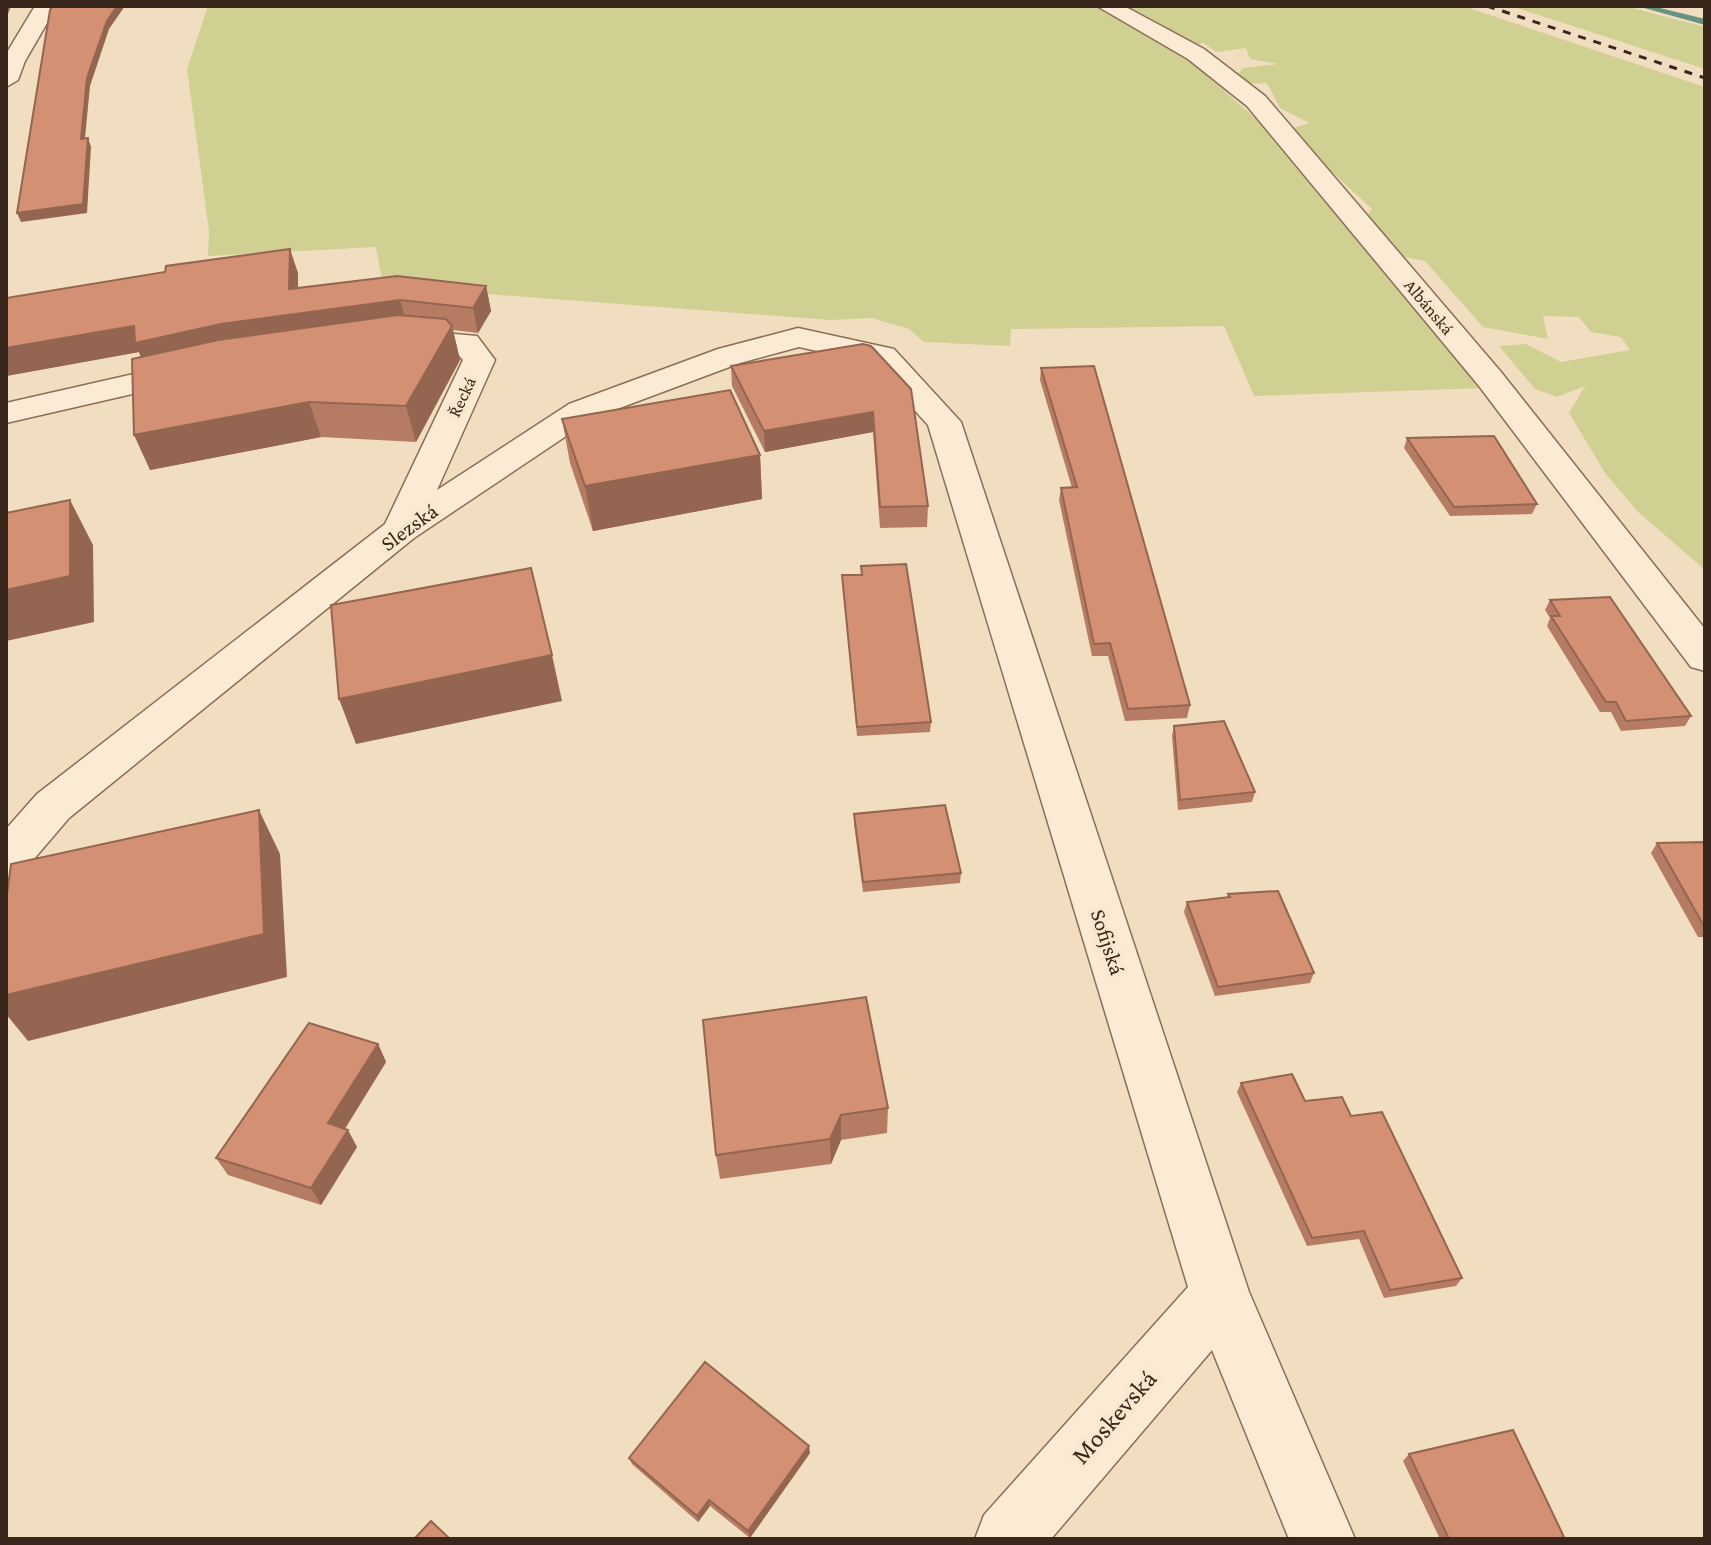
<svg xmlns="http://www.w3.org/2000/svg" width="1711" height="1545" viewBox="0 0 1711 1545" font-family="'Crimson Pro',serif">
	<rect width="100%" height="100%" fill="#f1ddc0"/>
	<g fill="#d0d093" fill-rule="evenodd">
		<path d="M208 6H1463L1705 87V570L1637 511 1605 473 1569 413 1585 386 1557 397 1535 389 1499 346 1526 344 1561 362 1630 350 1621 337 1591 332 1579 317 1543 316 1548 339 1483 327 1425 261 1384 253 1360 225 1372 209 1332 172 1311 173 1484 388 1254 396 1224 326 1011 329 1010 346 924 342 909 329 872 318 831 320 383 286 376 247 208 256 209 231 187 69ZM1203 43 1217 52 1246 48 1250 59 1278 64 1243 68 1235 78 1244 84 1267 83 1280 108 1309 123 1282 132 1278 139 1209 77 1190 46Z"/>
		<polygon points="1511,6 1625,6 1705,27 1705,69"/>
	</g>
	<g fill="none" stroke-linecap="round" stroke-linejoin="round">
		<polygon fill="#699283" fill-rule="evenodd" points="1637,6 1652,6 1705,19 1705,25"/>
		<g stroke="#8c6d56" stroke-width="3">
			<g id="street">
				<polygon points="35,6 57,6 25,61 18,80 6,87 6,54"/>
				<polygon points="1097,6 1124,6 1204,49 1265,96 1501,372 1705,629 1705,671 1691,667 1479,386 1247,106 1188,59"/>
				<polygon points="798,328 894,349 961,422 1249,1292 1355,1539 1289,1539 1212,1350 1051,1539 975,1539 984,1515 1188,1287 928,425 872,363 799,347 740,363 593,418 414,538 69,818 22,873 6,878 6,829 37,794 385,524 463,360 456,352 386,345 381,338 386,331 397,329 477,336 495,360 437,490 569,404 718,349"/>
				<polygon points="191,361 202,364 207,371 202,378 6,423 6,403"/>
			</g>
		</g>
		<use href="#street" fill="#fbebd4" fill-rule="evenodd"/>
		<polyline stroke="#3a271c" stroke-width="3" stroke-dasharray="8 8" stroke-linecap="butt" points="1487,6 1705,78"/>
	</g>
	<g fill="#b57c63">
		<polygon points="298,273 298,288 486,286 491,311 478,333 453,330 460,360 416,442 321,437 150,470 141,357 139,352 6,376 6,298"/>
		<polygon points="863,344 928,506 927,527 880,528 873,432 765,452 732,386 731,366"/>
		<polygon points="1041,368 1190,705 1187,718 1125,721 1108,656 1092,656 1059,500 1061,488 1072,488 1040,380"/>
		<polygon points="562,419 760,455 762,499 593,531 570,463"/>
		<polygon points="1407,438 1537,504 1532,514 1450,516 1404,448"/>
		<polygon points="842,575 931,722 930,732 857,736"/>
		<polygon points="1550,600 1691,716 1685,726 1621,731 1611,712 1600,712 1547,626 1550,618 1545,610"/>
		<polygon points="1174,726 1255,792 1252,802 1178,810 1172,736"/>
		<polygon points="854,814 961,873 960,883 863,892 854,824"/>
		<polygon points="1705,842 1705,937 1698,937 1651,853 1657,843"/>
		<polygon points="1228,894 1314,973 1310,983 1215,996 1184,912 1187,902 1227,898"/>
		<polygon points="703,1020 888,1108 887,1133 841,1140 831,1164 720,1179 716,1155"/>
		<polygon points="378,1044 386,1062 345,1129 357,1147 321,1205 228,1175 216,1158"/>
		<polygon points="1241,1083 1305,1101 1351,1116 1462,1278 1456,1286 1384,1298 1359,1239 1307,1246 1237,1092"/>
		<polygon points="810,1453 750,1538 710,1506 698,1522 632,1464 629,1458"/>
		<polygon points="1409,1454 1562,1539 1440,1539 1403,1461"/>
	</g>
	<g fill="#946550">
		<polygon points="6,6 11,6 6,19"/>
		<polygon points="117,6 125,6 109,29 90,86 84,148 81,139 87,78 107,21"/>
		<polygon points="88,138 91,147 87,213 21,222 17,213"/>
		<polygon points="290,249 298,273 297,313 289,289"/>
		<polygon points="486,286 491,311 478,333 473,308"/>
		<polygon points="400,300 407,325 145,368 139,352 6,376 6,348 134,326 221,324"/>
		<polygon points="452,326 460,360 416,442 406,406"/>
		<polygon points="309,402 321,437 150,470 134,435"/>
		<polygon points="873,412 873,432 765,452 764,431"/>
		<polygon points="760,455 762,499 593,531 585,486"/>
		<polygon points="70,500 93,545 94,622 6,641 6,590"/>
		<polygon points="552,655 562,701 356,744 339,699"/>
		<polygon points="259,810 280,854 287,977 28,1041 6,1014 6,995"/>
		<polygon points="378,1044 386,1062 337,1141 328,1123"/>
		<polygon points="841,1115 841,1140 831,1164 830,1139"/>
		<polygon points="348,1130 357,1147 321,1205 311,1188"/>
		<polygon points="809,1446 810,1453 750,1538 748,1531"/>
		<polygon points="709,1500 710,1506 698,1522 697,1516"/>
	</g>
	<g fill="#d39073" stroke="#946550" stroke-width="2">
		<polygon points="53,6 117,6 107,21 87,78 81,139 88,138 83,204 17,213 50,10"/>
		<polygon points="290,249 289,289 397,276 486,286 473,308 400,300 221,324 135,343 134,326 6,348 6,298 165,272 166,266"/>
		<polygon points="398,315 446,319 452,326 406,406 309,402 134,435 132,359 218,340"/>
		<polygon points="863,344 871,346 911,389 928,506 880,507 873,412 764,431 731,366"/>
		<polygon points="1094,366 1190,705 1128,709 1110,643 1094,644 1061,488 1077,487 1041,368"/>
		<polygon points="730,390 760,455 585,486 562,419"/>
		<polygon points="1494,436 1537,504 1454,507 1407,438"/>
		<polygon points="70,500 70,576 6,590 6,513"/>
		<polygon points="906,564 931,722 857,727 842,575 862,575 861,566"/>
		<polygon points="531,568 552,655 339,699 331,605"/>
		<polygon points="1610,597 1691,716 1626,721 1616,702 1606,702 1551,616 1560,616 1550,600"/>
		<polygon points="1224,721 1255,792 1180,800 1174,726"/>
		<polygon points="945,805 961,873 863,882 854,814"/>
		<polygon points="259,810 264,934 6,995 6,902 11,864"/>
		<polygon points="1705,842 1705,928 1657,843"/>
		<polygon points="1278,891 1314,973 1218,987 1187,902 1230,897 1228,894"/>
		<polygon points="866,997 888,1108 841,1115 830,1139 716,1155 703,1020"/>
		<polygon points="309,1023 378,1044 328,1123 348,1130 311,1188 216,1158"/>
		<polygon points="1292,1074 1305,1101 1342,1097 1351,1116 1382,1112 1462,1278 1390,1290 1364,1231 1312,1238 1241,1083"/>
		<polygon points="705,1362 809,1446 748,1531 709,1500 697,1516 629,1458"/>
		<polygon points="1513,1430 1564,1537 1557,1539 1449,1539 1409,1454"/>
		<polygon points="431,1521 450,1539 414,1539"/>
	</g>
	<g text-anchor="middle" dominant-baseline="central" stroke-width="8" stroke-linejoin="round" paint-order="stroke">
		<g font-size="18" fill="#3a271c" stroke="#f8e8d0">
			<text transform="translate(1429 307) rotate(50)">Albánská</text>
			<text transform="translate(462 397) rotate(-65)">Řecká</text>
		</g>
		<g font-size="22" fill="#3a271c" stroke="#f8e8d0">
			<text transform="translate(409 527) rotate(-36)">Slezská</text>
			<text transform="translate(1108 942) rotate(72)">Sofijská</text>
		</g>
		<g font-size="26" fill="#3a271c" stroke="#f8e8d0">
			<text transform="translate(1114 1417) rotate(-49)">Moskevská</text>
		</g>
	</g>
	<rect width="1711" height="1545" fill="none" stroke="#3a271c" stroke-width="16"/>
</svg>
